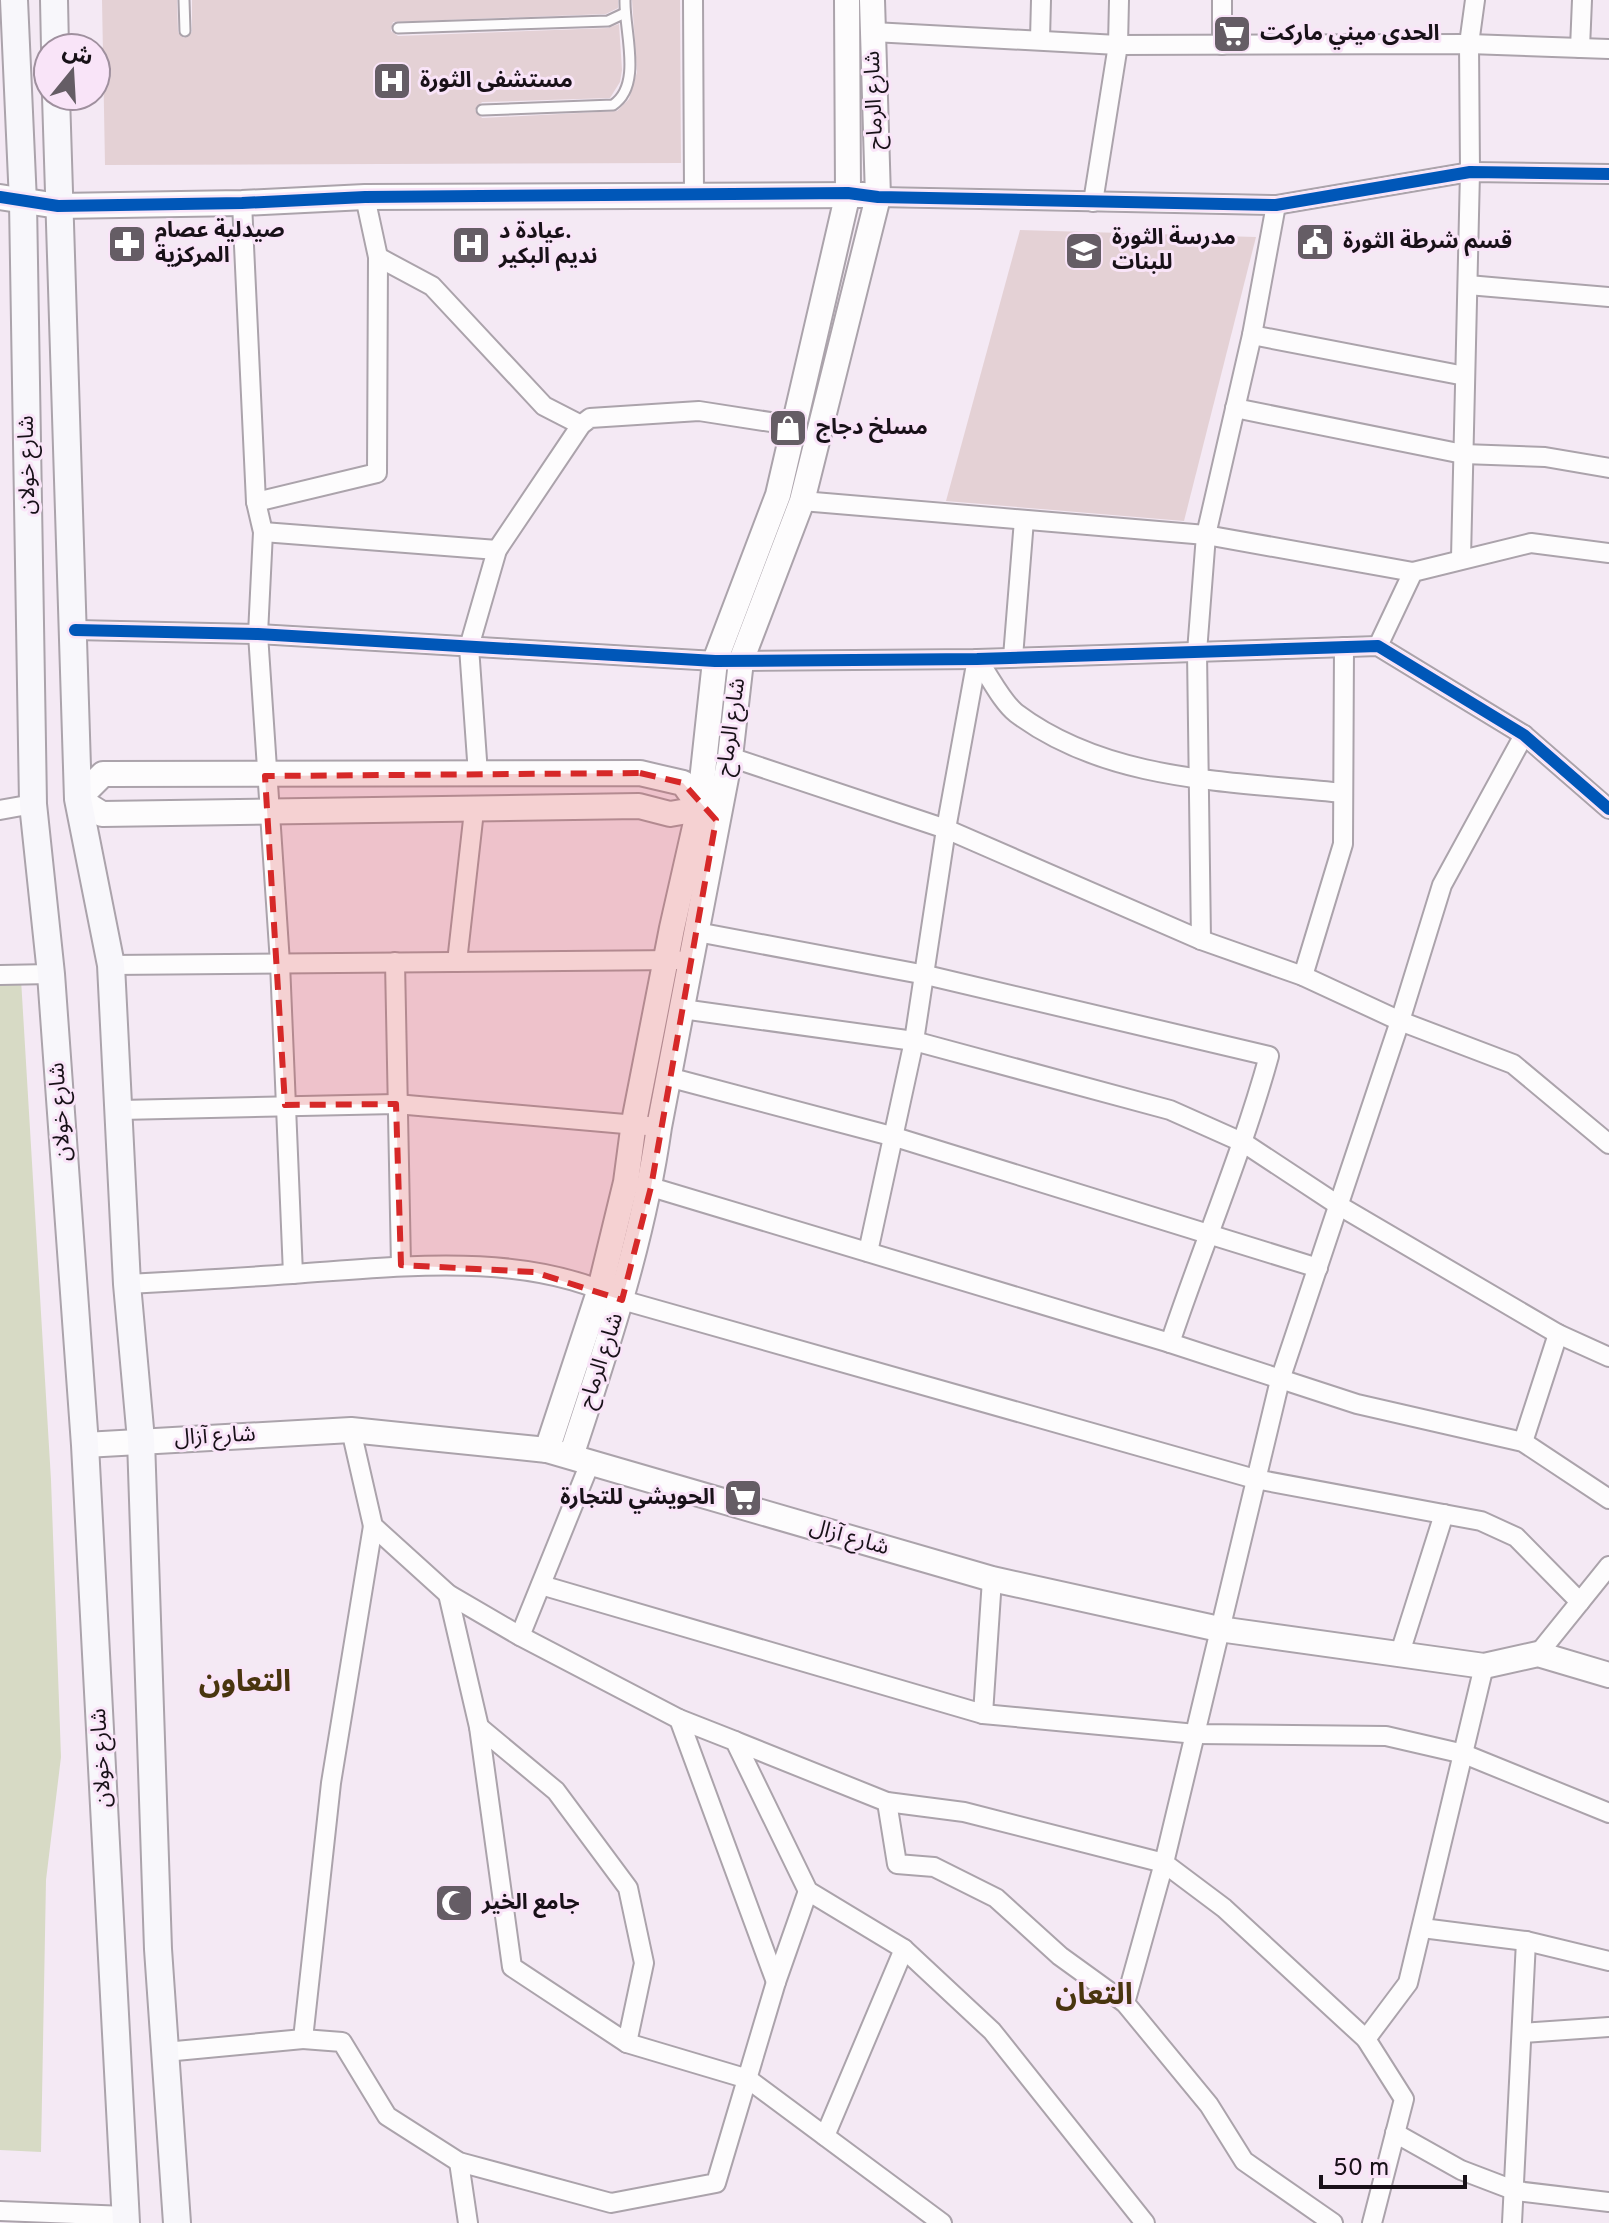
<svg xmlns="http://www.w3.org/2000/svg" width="1609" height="2223" viewBox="0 0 1609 2223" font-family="Overpass,'Noto Sans Arabic',sans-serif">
	<rect width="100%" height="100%" fill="#f4e9f4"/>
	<polygon fill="#d7dac5" points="21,979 51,1480 61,1757 46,1880 41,2152 0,2150 0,980"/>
	<g fill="#e4d1d5">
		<polygon points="102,0 177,0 178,32 184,38 192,32 192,0 618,0 618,8 606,14 393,22 391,31 398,36 608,28 619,24 622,70 620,82 610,98 482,102 475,110 482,118 617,111 629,99 637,72 632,0 680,0 681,163 105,165"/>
		<polygon points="1020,230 1256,237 1184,521 946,501"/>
	</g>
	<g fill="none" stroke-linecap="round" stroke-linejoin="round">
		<g stroke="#aba3ab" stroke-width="13">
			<g id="service">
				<polyline points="184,0 185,31"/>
				<polyline points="398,28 608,21 625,13"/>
				<path d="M482 110 613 105C643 85 624 31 625 0"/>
			</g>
		</g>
		<g stroke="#aba3ab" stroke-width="22">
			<g id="minor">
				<polyline points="693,0 694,193"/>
				<polyline points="873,32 1118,45 1469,44 1609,49"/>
				<polyline points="1040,39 1041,0"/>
				<polyline points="1222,45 1222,0"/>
				<polyline points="1580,48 1582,0"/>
				<polyline points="878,197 1276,205 1470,172 1609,174"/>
				<polyline points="1093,202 1118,45 1119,0"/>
				<polyline points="242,203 256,502 263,532 258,634 280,963 293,1274"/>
				<polyline points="378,257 432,286 544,406 581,425"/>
				<polyline points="1468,285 1609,297"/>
				<polyline points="1252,335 1465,376"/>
				<polyline points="1235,408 1463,454 1545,457 1609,468"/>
				<polyline points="802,501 1206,535 1413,572"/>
				<polyline points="256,502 377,473 378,257 365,197"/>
				<polyline points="263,532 497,550"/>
				<polyline points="1461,558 1470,172 1469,44 1475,0"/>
				<polyline points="75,630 258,634 715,661"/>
				<polyline points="1378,646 1413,572 1531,543 1609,553"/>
				<polyline points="1013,657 1024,520"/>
				<path d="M977 659C989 675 1001 701 1016 713 1109 783 1233 781 1343 793"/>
				<polyline points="741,661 977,659 1378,646 1524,735 1609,809"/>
				<polyline points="730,757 946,829 1201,940 1303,976 1400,1021 1513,1064 1609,1144"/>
				<polyline points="478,774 469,647 497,550 581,425 590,418 699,411 796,426"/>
				<polyline points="0,810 33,804"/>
				<path d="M697 932 926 975 1269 1056C1242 1154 1202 1247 1170 1343"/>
				<polyline points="1201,940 1197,652 1206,535 1252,335 1276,205"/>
				<polyline points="395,962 401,1265"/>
				<polyline points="457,962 474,811"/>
				<polyline points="111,965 677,960"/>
				<polyline points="0,975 51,974"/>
				<polyline points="1303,976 1343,844 1344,647"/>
				<polyline points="682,1009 914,1041 1170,1110 1244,1143 1338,1205 1558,1334 1609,1357"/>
				<polyline points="668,1077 895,1137 1318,1268"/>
				<polyline points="120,1110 396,1104 659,1127"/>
				<polyline points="651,1187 1170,1343 1357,1404 1523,1442 1609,1499"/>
				<polyline points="868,1252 914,1041 946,829 977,659"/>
				<path d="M127 1284C182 1281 237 1278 292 1274 397 1267 526 1250 622 1300L1255 1479 1481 1521 1516 1537 1580 1602"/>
				<polyline points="351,1430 373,1526 448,1594 520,1636 679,1719 735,1741 808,1891 904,1949 992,2031 1145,2223"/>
				<polyline points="1523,1442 1558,1334"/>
				<polyline points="373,1526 331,1783 303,2039 342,2042 387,2116 459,2162 611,2203 716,2183 776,1982 808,1891"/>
				<polyline points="541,1585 983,1714 1196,1734 1386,1736 1464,1754 1609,1813"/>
				<polyline points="448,1594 479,1727 512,1967 627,2043 748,2079 942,2223"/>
				<polyline points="520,1636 590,1463"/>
				<polyline points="1538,1654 1609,1566"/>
				<polyline points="1399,1656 1444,1514"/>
				<polyline points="983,1714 992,1579"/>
				<polyline points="679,1719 776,1982"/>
				<polyline points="479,1727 556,1791 628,1888 644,1963 627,2043"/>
				<polyline points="735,1741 887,1802 964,1812 1164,1863 1224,1908 1366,2039 1404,2099 1372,2223"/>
				<polyline points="887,1802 897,1864 934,1867 996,1898 1060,1956 1125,2003 1209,2105 1244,2161 1333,2223"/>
				<polyline points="1422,1928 1526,1941 1609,1961"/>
				<polyline points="1125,2003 1164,1863 1280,1380 1400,1021 1442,885 1524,735"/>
				<polyline points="1522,2033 1609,2027"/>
				<polyline points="1366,2039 1408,1983 1484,1666"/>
				<polyline points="165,2052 303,2039"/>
				<polyline points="1395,2133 1461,2170 1516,2191 1609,2202"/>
				<polyline points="825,2136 904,1949"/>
				<polyline points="459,2162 468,2223"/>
				<polyline points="0,2211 126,2216"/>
				<polyline points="1512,2223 1526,1941"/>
			</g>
		</g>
		<g stroke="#aba3ab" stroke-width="28">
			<g id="tertiary">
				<polyline points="0,197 58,206 242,203 365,197 864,195"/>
				<polyline points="699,809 670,814 639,806 102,814 78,799 103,774 640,773 683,783 703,811"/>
				<polyline points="85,1445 351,1430 547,1450 992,1579 1219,1629 1484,1666 1538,1654 1609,1675"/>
				<polyline points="547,1450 600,1289 626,1182 634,1122 672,928 699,809 715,661 778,495 848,193 847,0"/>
				<path d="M571 1456C607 1347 643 1240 659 1127L730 757 741 661 802 501 878 197 872 0"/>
			</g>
		</g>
		<g stroke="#aba3ab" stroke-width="30">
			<g id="secondary">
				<polyline points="14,0 23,202 33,804 51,974 85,1445 126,2223"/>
				<polyline points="54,0 55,48"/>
				<polyline points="56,96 78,799 111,965 127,1284 141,1440 158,1949 177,2223"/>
			</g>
		</g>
		<use href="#service" stroke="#fdfcfd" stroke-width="9"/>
		<use href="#minor" stroke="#fdfcfd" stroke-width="18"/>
		<use href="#tertiary" stroke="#fdfcfd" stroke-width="24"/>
		<use href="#secondary" stroke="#f8f7fb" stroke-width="26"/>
		<g stroke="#f9e4f8" stroke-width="17">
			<g id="cycleway">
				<polyline points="0,197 58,206 242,203 365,197 848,193 878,197 1276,205 1470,172 1609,174"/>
				<polyline points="75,630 258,634 715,661 977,659 1378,646 1524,735 1609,809"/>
			</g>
		</g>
		<use href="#cycleway" stroke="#0057b8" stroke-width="12"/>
	</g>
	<path fill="#d62828" fill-opacity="0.2" stroke="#d62828" stroke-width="6" stroke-dasharray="16 10" stroke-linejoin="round" d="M640 773 683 783 716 820 651 1187 622 1300 534 1272 401 1265 396 1104 285 1105 265 776Z"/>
	<defs>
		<g id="supermarket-square" transform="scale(2)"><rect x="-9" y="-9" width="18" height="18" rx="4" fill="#655d65" stroke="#f9e4f8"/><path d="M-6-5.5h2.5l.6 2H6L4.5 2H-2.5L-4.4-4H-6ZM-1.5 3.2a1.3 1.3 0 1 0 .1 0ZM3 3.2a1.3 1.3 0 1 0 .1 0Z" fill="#fff"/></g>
		<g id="hospital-square" transform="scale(2)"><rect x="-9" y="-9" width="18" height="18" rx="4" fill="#655d65" stroke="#f9e4f8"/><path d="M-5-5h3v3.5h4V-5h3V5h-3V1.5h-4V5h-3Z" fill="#fff"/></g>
		<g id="civic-square" transform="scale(2)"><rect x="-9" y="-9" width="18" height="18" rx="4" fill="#655d65" stroke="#f9e4f8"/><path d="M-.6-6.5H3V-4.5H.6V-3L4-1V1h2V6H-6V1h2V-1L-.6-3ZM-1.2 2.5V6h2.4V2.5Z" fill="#fff"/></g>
		<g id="pharmacy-square" transform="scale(2)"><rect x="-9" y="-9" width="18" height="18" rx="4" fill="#655d65" stroke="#f9e4f8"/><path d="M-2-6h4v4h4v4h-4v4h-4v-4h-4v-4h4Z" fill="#fff"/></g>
		<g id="school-square" transform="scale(2)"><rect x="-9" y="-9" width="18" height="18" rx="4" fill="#655d65" stroke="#f9e4f8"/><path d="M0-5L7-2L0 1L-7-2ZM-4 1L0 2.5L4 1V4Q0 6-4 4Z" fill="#fff"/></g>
		<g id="shop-square" transform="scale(2)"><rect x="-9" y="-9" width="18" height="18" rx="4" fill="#655d65" stroke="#f9e4f8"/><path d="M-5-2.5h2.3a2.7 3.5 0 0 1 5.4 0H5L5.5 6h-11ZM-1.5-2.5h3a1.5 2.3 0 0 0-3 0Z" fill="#fff"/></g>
		<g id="mosque-square" transform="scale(2)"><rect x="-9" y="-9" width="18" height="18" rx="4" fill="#655d65" stroke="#f9e4f8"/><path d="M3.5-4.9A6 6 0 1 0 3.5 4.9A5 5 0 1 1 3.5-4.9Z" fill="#fff"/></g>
	</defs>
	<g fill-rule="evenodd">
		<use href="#supermarket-square" x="1232" y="34"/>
		<use href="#hospital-square" x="392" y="81"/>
		<use href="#civic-square" x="1315" y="242"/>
		<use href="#pharmacy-square" x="127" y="244"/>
		<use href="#hospital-square" x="471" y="245"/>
		<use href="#school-square" x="1084" y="251"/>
		<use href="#shop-square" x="788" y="428"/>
		<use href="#supermarket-square" x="743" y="1498"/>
		<use href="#mosque-square" x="454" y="1903"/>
	</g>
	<g text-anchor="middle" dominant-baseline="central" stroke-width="6" stroke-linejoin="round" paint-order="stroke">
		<g font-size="22" font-weight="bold" fill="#181118" stroke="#f9e4f8" text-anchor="start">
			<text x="1260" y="34">الحدى ميني ماركت</text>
			<text x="420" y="81">مستشفى الثورة</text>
			<text x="155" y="231">صيدلية عصام<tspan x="155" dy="25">المركزية</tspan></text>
			<text x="499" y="232">عيادة د.<tspan x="499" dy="25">نديم البكير</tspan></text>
			<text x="1112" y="238">مدرسة الثورة<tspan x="1112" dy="25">للبنات</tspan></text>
			<text x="1343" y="242">قسم شرطة الثورة</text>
			<text x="816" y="428">مسلخ دجاج</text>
			<text x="715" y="1498" text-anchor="end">الحويشي للتجارة</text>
			<text x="482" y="1903">جامع الخير</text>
		</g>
		<g font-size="22" fill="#181118" stroke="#f9e4f8">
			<text transform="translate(875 100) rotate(-92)">شارع الرماح</text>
			<text transform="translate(28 465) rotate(-91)">شارع خولان</text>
			<text transform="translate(732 727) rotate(-82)">شارع الرماح</text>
			<text transform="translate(61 1112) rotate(-94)">شارع خولان</text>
			<text transform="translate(602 1361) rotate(-72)">شارع الرماح</text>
			<text transform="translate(215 1437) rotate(-3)">شارع آزال</text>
			<text transform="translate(849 1538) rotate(16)">شارع آزال</text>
			<text transform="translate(102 1758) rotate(-93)">شارع خولان</text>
		</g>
		<g font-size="30" font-weight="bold" fill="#49350f" stroke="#f9e4f8">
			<text x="245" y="1683">التعاون</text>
			<text x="1094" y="1996">التعان</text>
		</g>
	</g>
	<g transform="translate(72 72) rotate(18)"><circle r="38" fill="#f9e4f8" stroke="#9f909e" stroke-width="2"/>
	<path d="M0-6L14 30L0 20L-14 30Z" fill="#655d65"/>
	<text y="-12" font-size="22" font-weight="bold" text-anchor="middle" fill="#181118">ش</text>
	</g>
	<path d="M1321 2175v12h144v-12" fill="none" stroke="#181118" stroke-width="4"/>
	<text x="1333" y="2175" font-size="24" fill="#181118" stroke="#f9e4f8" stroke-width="6" paint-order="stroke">50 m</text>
</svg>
